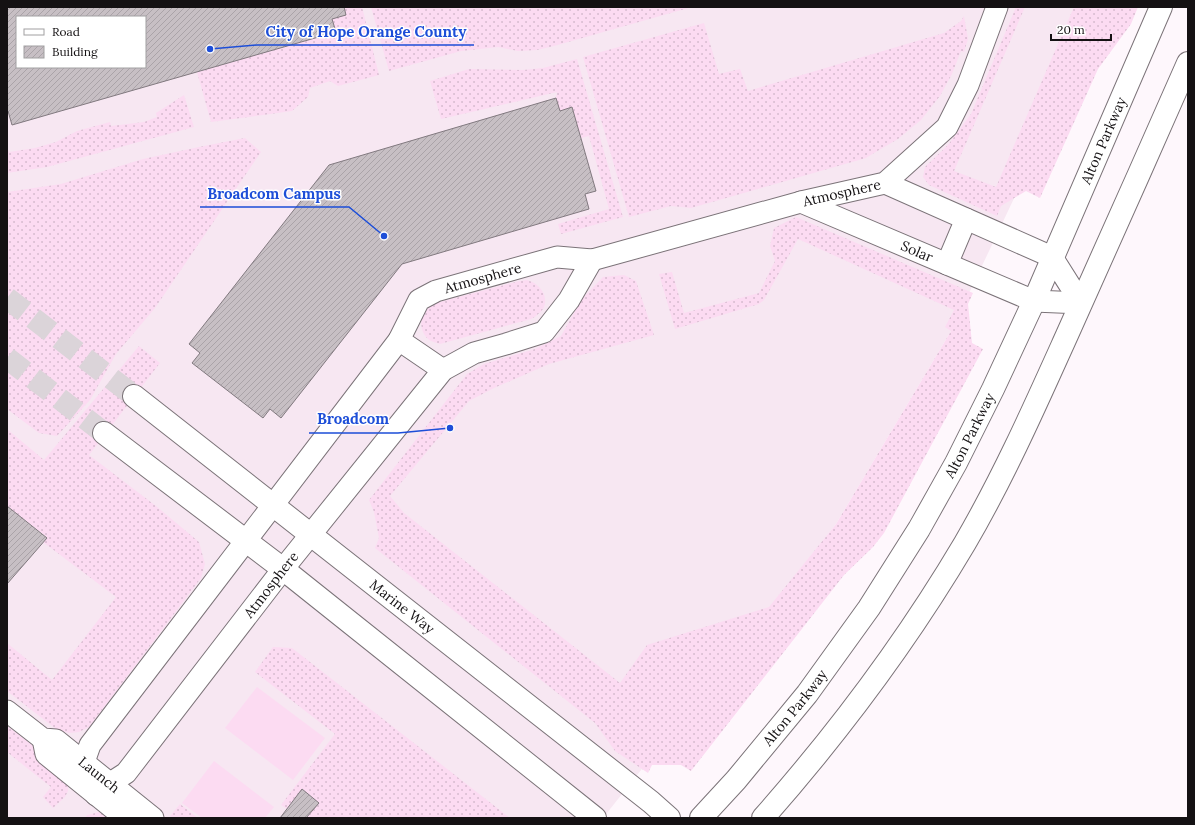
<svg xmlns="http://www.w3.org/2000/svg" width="1195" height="825" viewBox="0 0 1195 825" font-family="Lora,serif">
	<defs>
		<pattern id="grass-dots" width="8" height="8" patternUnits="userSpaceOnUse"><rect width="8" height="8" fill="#fcdbf2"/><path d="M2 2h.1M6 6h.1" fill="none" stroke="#d7bbcf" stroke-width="1.8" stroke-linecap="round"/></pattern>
		<pattern id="building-hatch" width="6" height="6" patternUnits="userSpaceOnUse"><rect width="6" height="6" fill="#c7bfc4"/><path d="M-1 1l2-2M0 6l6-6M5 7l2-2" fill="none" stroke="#aaa3a8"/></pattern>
	</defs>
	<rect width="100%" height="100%" fill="#fef7fc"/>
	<path fill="#f7e7f2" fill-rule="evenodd" d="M7 7H1105L951 331 836 524 603 818H7ZM17 17H145V67H17Z"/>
	<g fill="url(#grass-dots)">
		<polygon points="344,7 362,7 379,75 338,86 330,81 310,88 308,97 292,111 211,122 197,72 336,32 332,19"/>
		<polygon points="371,7 692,7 554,46 537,50 518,51 498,47 461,51 389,71"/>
		<polygon points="1016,7 1025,7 954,171 996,187 1074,7 1138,7 1131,24 1098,69 1040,198 1026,191 1001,206 997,216 929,185 923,177 925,167 948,145 971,114"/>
		<polygon points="964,16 968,39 964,52 961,51 952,74 940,96 921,120 898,139 874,153 866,158 691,208 671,206 629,217 583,57 704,23 719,74 740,69 748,91 944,33 961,21"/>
		<polygon points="577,59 623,217 561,234 558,224 609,209 589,136 581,138 572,107 560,111 556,98 557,92 441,119 430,81 469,69 523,70 543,68"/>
		<polygon points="184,95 194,127 47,167 7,173 7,148 9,152 35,148 56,142 77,131 110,122 111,126 144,122 157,117 156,113"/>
		<polygon points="245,138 261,152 155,308 116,354 90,400 57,436 39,433 7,409 7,192 61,184 143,159 199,147"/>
		<polygon points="796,217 973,293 968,304 972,343 983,349 884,533 873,547 844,575 691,771 681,765 652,765 648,773 615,751 595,723 375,548 379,538 374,512 369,500 467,374 484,364 535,349 561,336 582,299 603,277 624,275 636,281 654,335 549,364 494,388 469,401 390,496 404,513 620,683 647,645 769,607 836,524 951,331 945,327 954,310 798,239 764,300 759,304 675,329 659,274 672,272 684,313 759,293 775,261 770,246 774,228"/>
		<path d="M527 280C539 283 550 296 543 309 540 313 535 317 531 319L440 344C437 343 433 342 431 341 419 334 418 316 428 308 430 306 434 305 436 303L519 281Z"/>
		<polygon points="139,346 160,363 89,455 156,506 199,542 205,564 201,578 89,727 79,732 69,733 56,729 7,691 7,643 52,680 116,597 43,542 47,537 7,506 7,429 44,460"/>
		<polygon points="273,647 292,648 510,818 306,818 318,803 302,789 287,809 281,805 335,734 255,672"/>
		<polygon points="7,726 61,767 68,783 68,791 65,797 53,808 43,797 51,787 7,752"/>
		<polygon points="180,804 198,818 172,818 170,816"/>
		<polygon points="107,810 122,818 85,818 87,815"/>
	</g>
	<g fill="#fcdbf2">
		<polygon points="257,687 325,738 293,780 225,728"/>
		<polygon points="214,761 274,807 265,818 202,818 182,803"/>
	</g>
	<g fill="url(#building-hatch)" stroke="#81797f" fill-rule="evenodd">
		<path d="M7 7H344L346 15 332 19 336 32 12 125 8 111 7 112ZM17 17H145V67H17Z"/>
		<polygon points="556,98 560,111 572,107 596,191 585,194 589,209 402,264 281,418 270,409 263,418 192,363 200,353 189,344 329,165"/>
		<polygon points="7,506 47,538 7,584"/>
		<polygon points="302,789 319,803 306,818 280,818"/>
	</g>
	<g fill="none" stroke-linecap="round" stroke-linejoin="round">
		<g stroke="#dbd4d9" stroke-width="22" stroke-dasharray="22 11" stroke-linecap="butt">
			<polyline points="7,298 134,396"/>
			<polyline points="7,358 104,433"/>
		</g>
		<g stroke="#7b7378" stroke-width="23">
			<g id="minor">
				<polyline points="885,183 1052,257 1081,303"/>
				<path id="s1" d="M801 202 1034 301 1081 303"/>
				<polyline points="947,264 966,219"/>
				<polyline points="399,340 443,370"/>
				<path id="s2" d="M7 711 43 739 56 740 153 818"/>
				<polyline points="43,739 46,754 125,818"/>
				<path id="s3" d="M78 779 90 745 399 340 419 300 436 291 557 257 592 260 801 202 885 183 947 127 968 85 997 7"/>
				<path id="s4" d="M96 795 109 784 126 773 283 569 443 370 474 353 506 344 544 332 569 300 592 260"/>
			</g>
		</g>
		<g stroke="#7b7378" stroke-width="24">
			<g id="secondary">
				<path id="s5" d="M134 396 651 802 669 818"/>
				<polyline points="104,433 283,569 595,818"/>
			</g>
		</g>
		<g stroke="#7b7378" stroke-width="24">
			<g id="primary">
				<path id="s6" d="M701 818 736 780 807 694 869 608 919 529 956 463 993 389 1034 301 1161 7"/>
				<path d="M763 818C838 733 907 641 965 543 1004 476 1035 406 1067 335 1108 244 1148 154 1188 63"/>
			</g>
		</g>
		<use href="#minor" stroke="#fff" stroke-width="21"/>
		<use href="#secondary" stroke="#fff" stroke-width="22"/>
		<use href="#primary" stroke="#fff" stroke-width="22"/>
	</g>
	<g text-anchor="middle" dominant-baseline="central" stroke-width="3" stroke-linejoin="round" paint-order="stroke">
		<g font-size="14" fill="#141113" stroke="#fff">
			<text stroke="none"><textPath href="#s6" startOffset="793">Alton Parkway</textPath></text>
			<text stroke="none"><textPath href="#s3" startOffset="1029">Atmosphere</textPath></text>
			<text stroke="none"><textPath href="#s1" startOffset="126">Solar</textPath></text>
			<text stroke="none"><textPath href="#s3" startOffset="658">Atmosphere</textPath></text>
			<text stroke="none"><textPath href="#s6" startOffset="469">Alton Parkway</textPath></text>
			<text stroke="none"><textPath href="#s4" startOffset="275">Atmosphere</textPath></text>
			<text stroke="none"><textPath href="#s5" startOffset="341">Marine Way</textPath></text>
			<text stroke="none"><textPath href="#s6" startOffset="145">Alton Parkway</textPath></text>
			<text stroke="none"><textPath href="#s2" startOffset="114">Launch</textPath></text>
		</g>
	</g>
	<path fill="none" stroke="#1d4ed8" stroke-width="1.5" d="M210 49L257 45H474M384 236L349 207H200M450 428L398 433H309"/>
	<g fill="#1d4ed8" stroke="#fff" stroke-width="1.5">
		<circle cx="210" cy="49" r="4"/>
		<circle cx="384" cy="236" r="4"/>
		<circle cx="450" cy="428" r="4"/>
	</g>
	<g font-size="15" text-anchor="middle" font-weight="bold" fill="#1d4ed8" stroke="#fff" stroke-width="3" stroke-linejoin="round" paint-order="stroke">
		<text x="366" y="37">City of Hope Orange County</text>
		<text x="274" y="199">Broadcom Campus</text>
		<text x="353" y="424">Broadcom</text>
	</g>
	<rect width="1195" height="825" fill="none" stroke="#141113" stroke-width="16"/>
	<rect x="16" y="16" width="130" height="52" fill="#ffffff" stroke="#a1a0a1"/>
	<rect x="24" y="29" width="20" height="6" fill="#ffffff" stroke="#a1a0a1"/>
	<text x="52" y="36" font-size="12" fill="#141113">Road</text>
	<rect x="24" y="46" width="20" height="12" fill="url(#building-hatch)" stroke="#a1a0a1"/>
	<text x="52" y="56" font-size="12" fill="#141113">Building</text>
	<path d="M1051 34v6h60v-6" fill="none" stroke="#141113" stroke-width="2"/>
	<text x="1057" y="34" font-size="12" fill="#141113" stroke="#ffffff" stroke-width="3" paint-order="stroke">20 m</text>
</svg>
